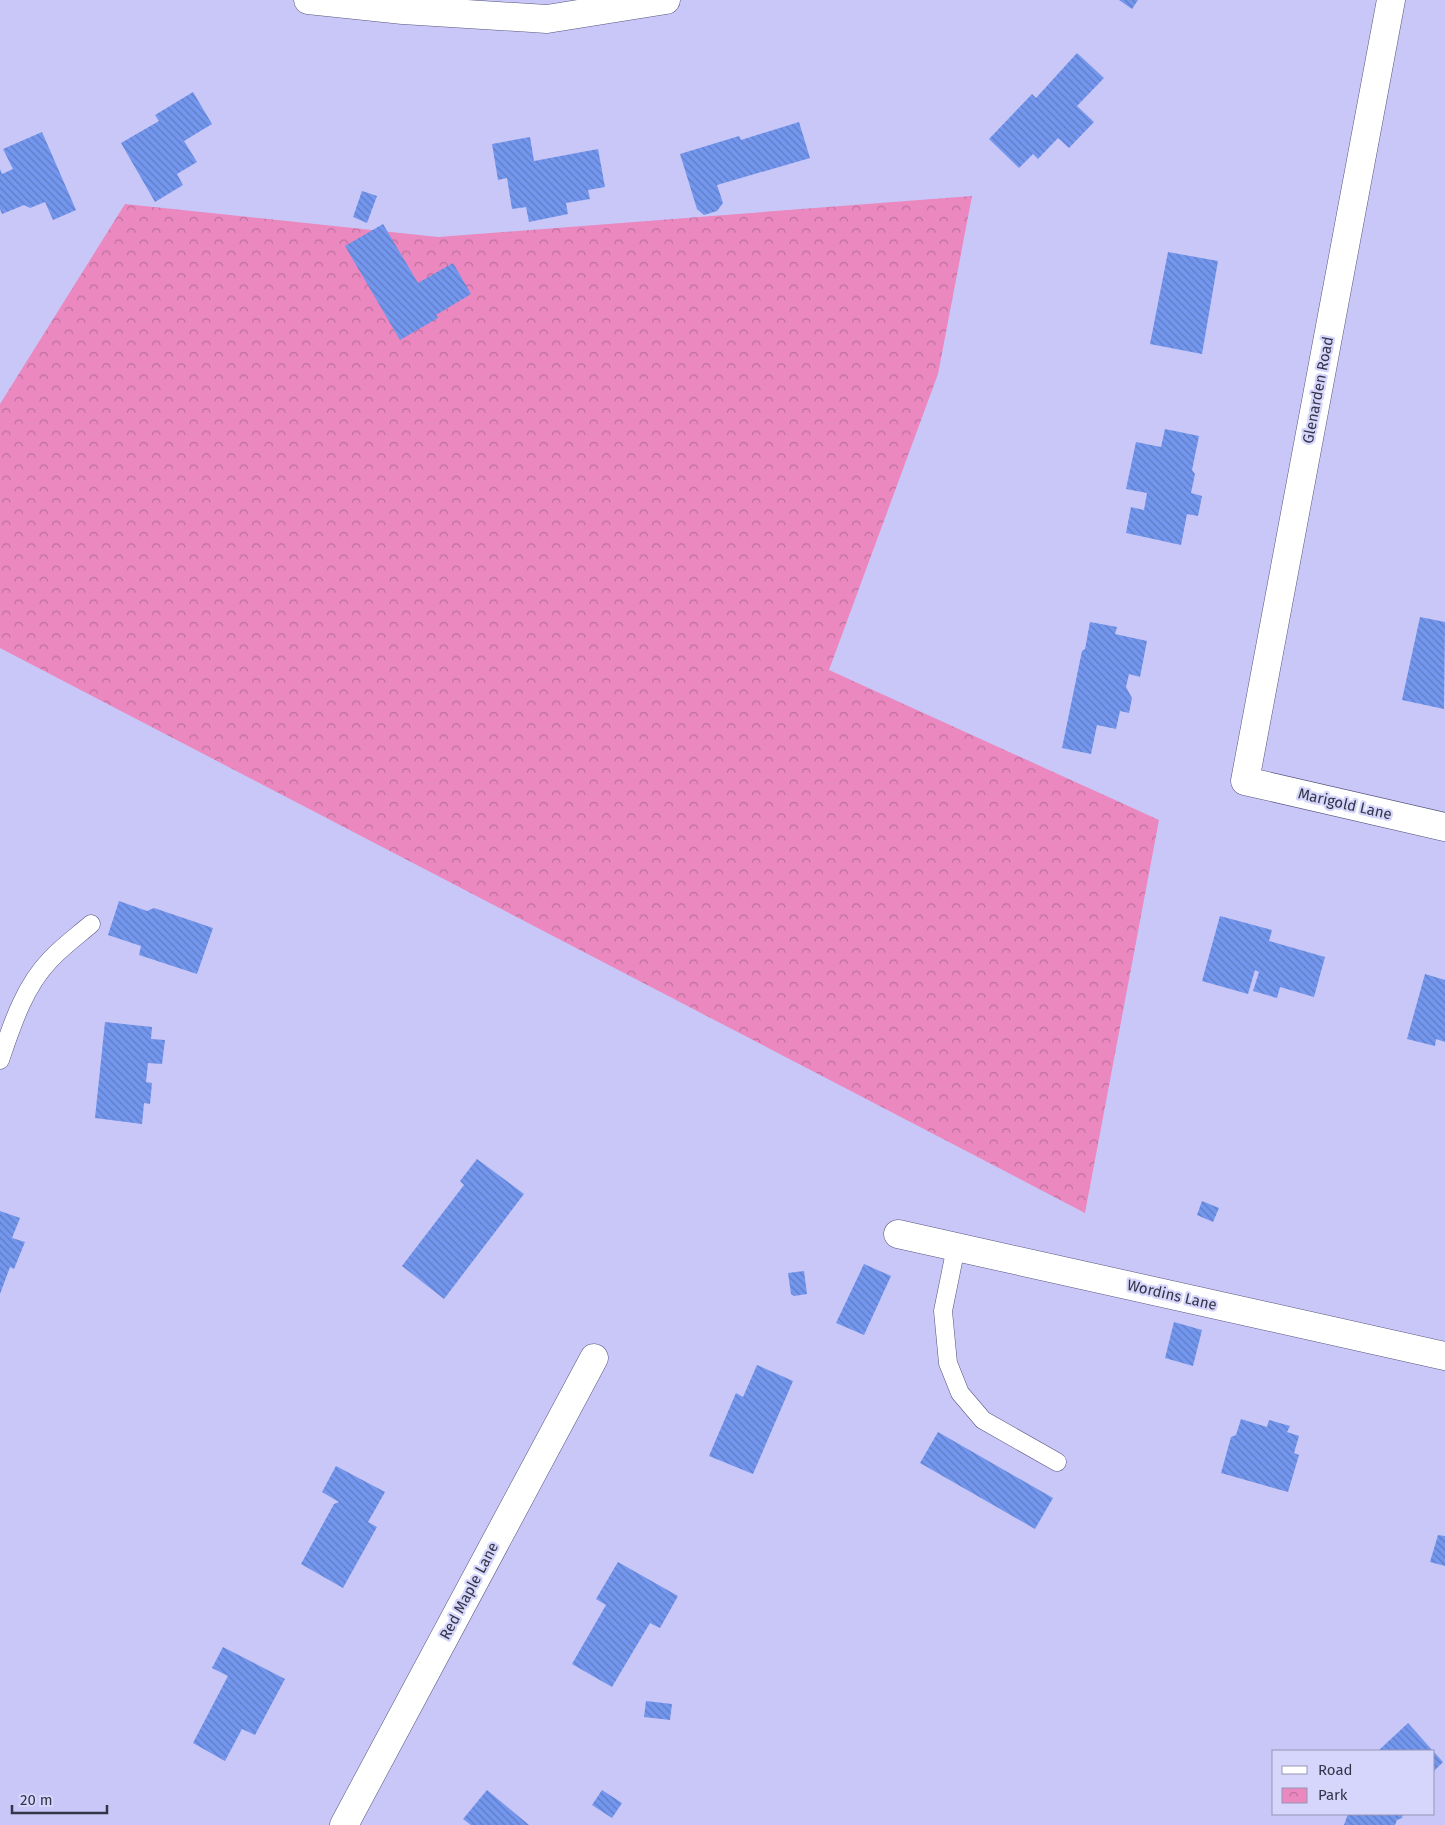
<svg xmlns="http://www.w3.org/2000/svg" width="1445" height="1825" viewBox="0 0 1445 1825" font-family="'Fira Sans',sans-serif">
	<defs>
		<pattern id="park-crowns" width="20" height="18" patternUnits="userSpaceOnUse" patternTransform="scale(1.25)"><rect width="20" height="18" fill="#ea88bf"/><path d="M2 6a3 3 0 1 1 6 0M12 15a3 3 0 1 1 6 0" fill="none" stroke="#be709d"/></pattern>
		<pattern id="building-back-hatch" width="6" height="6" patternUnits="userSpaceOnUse" patternTransform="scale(1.25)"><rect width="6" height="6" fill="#7396ee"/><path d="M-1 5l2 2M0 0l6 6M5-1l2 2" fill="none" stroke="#5f7bc3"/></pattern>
	</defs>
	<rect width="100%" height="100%" fill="#c9c7f8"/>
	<polygon fill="url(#park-crowns)" points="972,196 938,374 829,670 1159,820 1085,1213 0,648 0,404 125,204 438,237"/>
	<g fill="url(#building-back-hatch)">
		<polygon points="1119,0 1138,0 1132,9"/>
		<polygon points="1077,53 1104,78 1077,106 1094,122 1069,148 1058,138 1038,159 1033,154 1019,168 989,139 1032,94 1036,98"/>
		<polygon points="193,92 212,124 184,141 197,162 177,174 183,185 155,202 121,143 159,121 155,115"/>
		<polygon points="799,122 810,158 717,185 723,203 717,211 704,215 697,209 680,154 739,136 741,140"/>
		<polygon points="42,132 76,210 53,220 45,202 30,208 24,205 2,214 0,209 0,169 2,174 13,169 3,149"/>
		<polygon points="530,137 534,161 598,149 605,187 588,190 590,199 566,203 568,214 529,222 526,207 512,209 507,178 498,180 492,144"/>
		<polygon points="362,191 377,196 367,223 353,217"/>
		<polygon points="383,224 418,283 453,263 471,294 436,315 438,318 400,340 345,246"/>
		<polygon points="1168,252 1218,261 1202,354 1150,344"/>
		<polygon points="1165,429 1199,436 1192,470 1195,474 1191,493 1202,496 1198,516 1187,514 1181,545 1126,533 1131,507 1144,510 1147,493 1126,489 1136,442 1161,447"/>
		<polygon points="1420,617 1445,622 1444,709 1402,700"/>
		<polygon points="1090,622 1117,627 1115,634 1147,641 1140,677 1129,674 1126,687 1132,698 1129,713 1120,711 1116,729 1097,725 1091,754 1062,748 1082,651 1085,649"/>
		<polygon points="119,901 147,911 154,908 213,928 197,974 139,955 141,946 108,935"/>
		<polygon points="1220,916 1272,930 1269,941 1325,957 1314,997 1280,987 1277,998 1253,991 1259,972 1255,970 1248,994 1202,981"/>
		<polygon points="1425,974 1445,980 1445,1042 1436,1039 1435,1046 1407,1039"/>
		<polygon points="105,1022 152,1027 151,1039 165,1040 162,1064 148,1063 146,1082 152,1083 150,1104 144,1103 142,1124 95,1118"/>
		<polygon points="477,1159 524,1194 444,1299 402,1266 464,1185 460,1181"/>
		<polygon points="1202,1201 1219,1208 1213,1222 1197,1215"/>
		<polygon points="0,1211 20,1218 12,1238 25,1242 14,1269 10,1267 0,1294"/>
		<polygon points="864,1264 891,1276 864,1335 836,1323"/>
		<polygon points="804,1271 807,1294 794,1296 791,1294 788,1273"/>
		<polygon points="1174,1322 1202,1330 1193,1366 1165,1358"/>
		<polygon points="757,1365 793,1381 753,1474 709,1456 736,1393 743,1397"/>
		<polygon points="1241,1419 1267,1427 1269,1420 1290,1426 1287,1432 1299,1436 1294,1453 1299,1455 1288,1492 1221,1473 1231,1437 1236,1435"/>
		<polygon points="938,1432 1053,1498 1035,1529 920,1463"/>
		<polygon points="336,1466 385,1492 368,1522 377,1527 343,1588 301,1564 334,1504 339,1502 322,1492"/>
		<polygon points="1438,1535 1445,1536 1445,1566 1430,1562"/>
		<polygon points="618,1562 678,1596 660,1628 650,1623 612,1687 572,1664 606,1605 596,1599"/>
		<polygon points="223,1647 285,1679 255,1735 242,1729 225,1761 193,1743 228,1676 212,1668"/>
		<polygon points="646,1701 672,1704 670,1720 644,1717"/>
		<polygon points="1408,1723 1433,1751 1378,1751"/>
		<polygon points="1434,1752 1443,1762 1434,1771"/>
		<polygon points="487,1790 529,1825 471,1825 463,1819"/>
		<polygon points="602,1790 622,1803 612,1818 592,1805"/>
		<polygon points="1348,1814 1403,1814 1402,1818 1397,1820 1395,1825 1344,1825"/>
	</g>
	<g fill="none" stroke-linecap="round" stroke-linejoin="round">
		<g stroke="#56547e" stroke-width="19">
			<g id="service">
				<path d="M0 1060C12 1025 24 987 50 960 62 947 77 936 91 924"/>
				<polyline points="956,1247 943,1311 948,1363 960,1393 983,1420 1057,1462"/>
			</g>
		</g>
		<g stroke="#56547e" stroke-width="29">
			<g id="minor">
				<polyline points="308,0 403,10 547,19 666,0"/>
				<polyline points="1391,0 1245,781 1445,827"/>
				<polyline points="898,1234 1445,1356"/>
				<polyline points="344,1825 594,1358"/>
			</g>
		</g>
		<use href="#service" stroke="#fff" stroke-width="18"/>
		<use href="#minor" stroke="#fff" stroke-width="28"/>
	</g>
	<g text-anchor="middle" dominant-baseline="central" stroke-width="4.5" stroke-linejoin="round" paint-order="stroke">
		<g font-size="15" fill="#343447" stroke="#d6d6fd">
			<text transform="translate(1318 390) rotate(-79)">Glenarden Road</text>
			<text transform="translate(1345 804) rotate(13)">Marigold Lane</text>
			<text transform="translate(1172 1295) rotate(13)">Wordins Lane</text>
			<text transform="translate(469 1591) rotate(-62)">Red Maple Lane</text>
		</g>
	</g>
	<rect x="1272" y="1750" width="162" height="65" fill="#d6d6fd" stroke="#9595b4"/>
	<rect x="1282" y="1766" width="25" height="8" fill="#ffffff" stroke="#9595b4"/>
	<text x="1318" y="1775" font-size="15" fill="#343447">Road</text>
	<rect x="1282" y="1788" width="25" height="15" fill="url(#park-crowns)" stroke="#9595b4"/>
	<text x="1318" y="1800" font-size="15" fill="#343447">Park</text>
	<path d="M12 1805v8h95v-8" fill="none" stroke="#343447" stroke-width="2.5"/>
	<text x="20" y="1805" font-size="15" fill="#343447" stroke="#d6d6fd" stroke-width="4" paint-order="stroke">20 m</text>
</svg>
